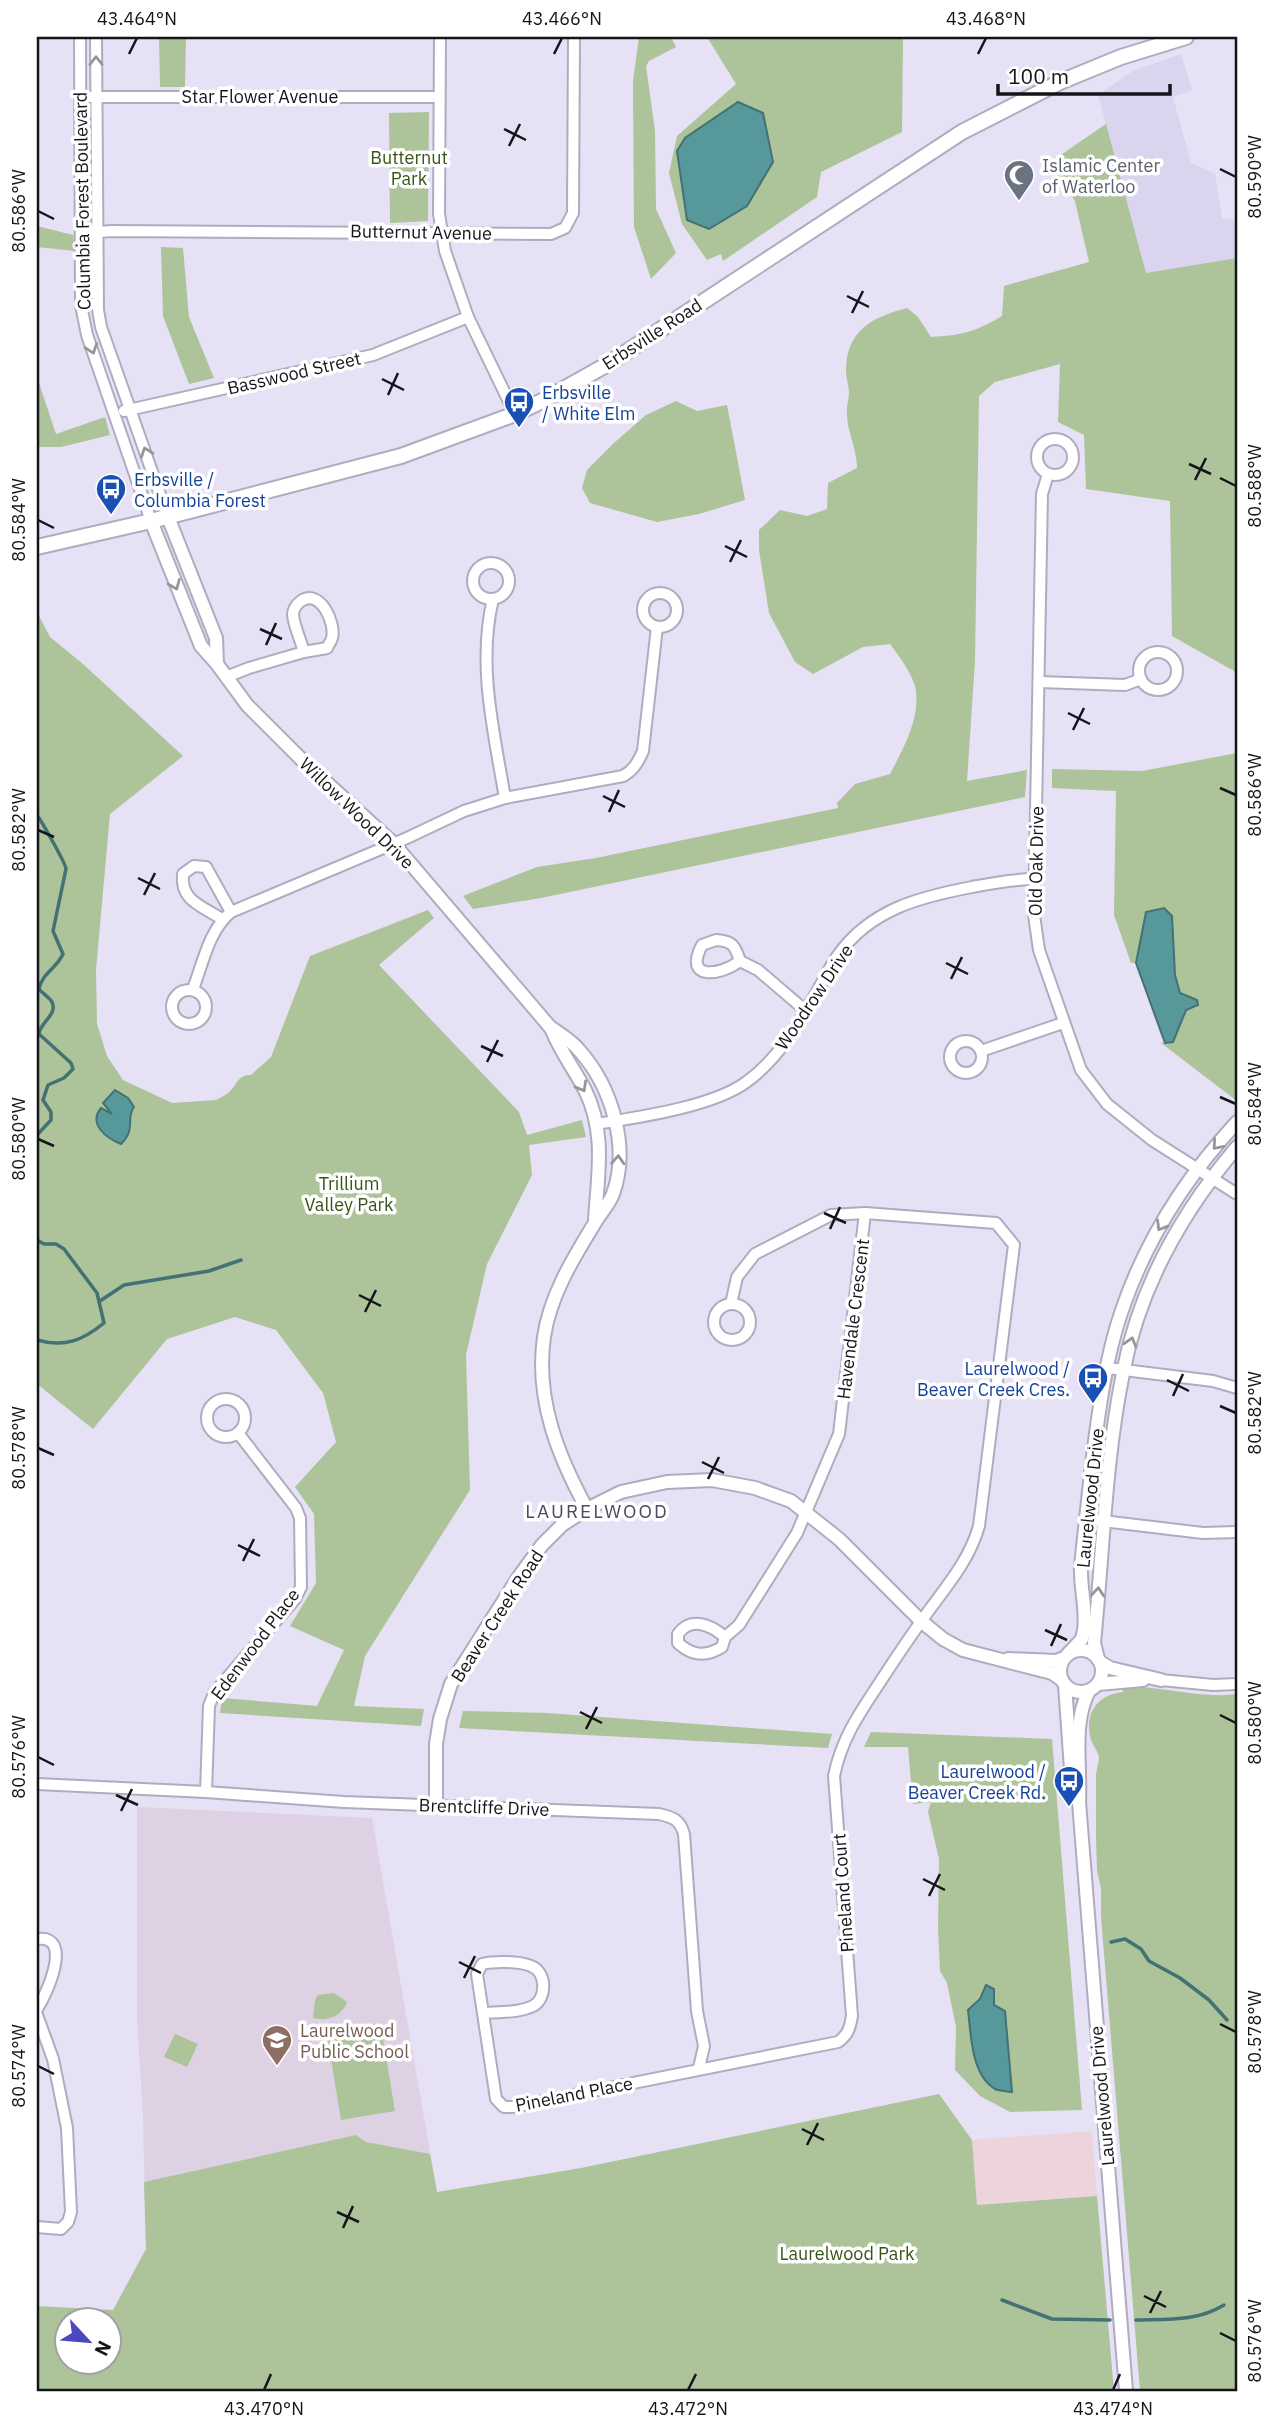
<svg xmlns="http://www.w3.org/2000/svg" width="1274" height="2428" viewBox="0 0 1274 2428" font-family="'IBM Plex Sans',sans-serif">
	<rect width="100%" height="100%" fill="#e6e1f5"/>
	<polygon fill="#dad4ef" points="1181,54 1192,90 1173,97 1191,163 1215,174 1222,218 1237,220 1237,258 1146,273 1098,95 1133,71"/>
	<polygon fill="#ecd3dc" points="1092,2131 1097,2196 977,2205 972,2140"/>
	<polygon fill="#dfd1e4" points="137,1807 372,1818 437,2192 146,2249 143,2116 137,2019"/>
	<g fill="#adc39a" fill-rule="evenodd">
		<polygon points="159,37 186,37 185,87 160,87"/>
		<polygon points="639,37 671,37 676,47 649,61 646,66 655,131 656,209 676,253 651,279 634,227 633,81"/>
		<path d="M707 37H903L902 132 821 172 817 197 723 261 721 254 707 260 682 224 669 173 677 136 736 84ZM763 113 773 162 747 206Z"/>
		<polygon points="429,112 428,221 390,223 389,113"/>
		<path d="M1106 124 1146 273 1237 258V680L1234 671 1172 636 1170 501 1086 489 1084 435 1058 422 1060 364 995 382 979 396 975 661 967 781 1027 770 1025 797 541 898 473 909 463 896 537 867 596 858 838 808 837 803 855 784 890 774C903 749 922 716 915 686 911 672 899 656 890 644L863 647 813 674 795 662 769 613 759 550V530L780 510 807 516 827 509 828 483 857 468C857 449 847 431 847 415 846 407 849 400 849 393 849 386 846 379 846 371 846 330 873 317 907 308L918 317 931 337C963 335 975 332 1002 316L1004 286 1089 262 1075 201 1049 163Z"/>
		<polygon points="37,226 73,235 75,251 37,247"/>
		<polygon points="161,247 183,248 189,317 214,378 189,384 163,316"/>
		<polygon points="37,377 56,434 105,417 110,435 61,447 37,447"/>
		<polygon points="676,401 697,411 727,405 745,500 699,514 657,522 590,503 582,488 587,470 614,443 646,415"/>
		<path d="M37 612 50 637 83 664 183 756 110 814 96 970 97 1024 107 1056 123 1080 172 1103 216 1100C222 1097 228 1094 232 1089 239 1081 239 1075 251 1075L271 1057 310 956 428 910 434 918 379 965 519 1112 527 1135 582 1120 586 1137 529 1145 532 1175 487 1264 466 1355 470 1490 365 1656 354 1706 424 1709 421 1726 220 1713 222 1698 317 1706 344 1650 290 1626 316 1583 314 1514 295 1487 336 1442 323 1393 276 1330 235 1317 167 1339 93 1429 37 1384Z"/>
		<polygon points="1237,753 1237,1101 1161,1043 1173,1041 1186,1010 1175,975 1146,913 1136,963 1131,963 1114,915 1116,791 1052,788 1052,769 1142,771"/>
		<path d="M1123 1686C1160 1686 1203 1699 1237 1694V2391H1140L1101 1917V1889L1097 1870 1096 1838V1774C1097 1768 1099 1762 1099 1757 1097 1749 1091 1743 1090 1736 1085 1712 1099 1694 1123 1692Z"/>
		<polygon points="463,1711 547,1713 832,1734 828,1748 459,1728"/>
		<path d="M871 1732 1052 1739 1082 2110 1010 2112 980 2096 955 2070 956 2027 947 1983 940 1971 938 1927 939 1859 928 1812 931 1802 913 1804 908 1747H864ZM980 1999 1005 2011 1012 2092 968 2011Z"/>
		<path d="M334 1993 347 2002C342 2016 327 2022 313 2018L315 2000 318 1995Z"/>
		<polygon points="381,2026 395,2111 341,2120 327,2035"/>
		<polygon points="175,2034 198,2044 187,2067 164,2057"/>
		<path d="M939 2094 972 2140 977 2205 1097 2196 1114 2391H37V2306L113 2310 146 2249 144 2182 356 2135 366 2142 430 2154 437 2192 581 2168ZM66 2320H108V2362H66Z"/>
	</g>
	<g fill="#57999b" stroke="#437174" stroke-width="2">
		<polygon points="738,102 763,113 773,162 747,206 709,229 687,220 677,151 685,138"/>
		<polygon points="1164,908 1172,916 1175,975 1180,993 1197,1000 1198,1005 1186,1010 1173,1042 1165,1043 1136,963 1146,912"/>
		<path d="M115 1090 128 1098 134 1107C125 1119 137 1128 121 1144 106 1138 88 1124 101 1108L112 1114 103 1103Z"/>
		<path d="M986 1985 994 1989V2005L1005 2011 1012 2092C1007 2091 999 2091 995 2089 971 2075 971 2034 968 2010L980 1999Z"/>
	</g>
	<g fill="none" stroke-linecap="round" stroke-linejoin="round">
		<g stroke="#437174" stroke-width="3.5">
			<path d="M37 815C42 822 66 864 66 869L53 931 63 954C57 968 42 973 39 989 43 994 49 997 52 1002 58 1015 40 1022 39 1034L71 1063 73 1069 64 1078 48 1085 43 1100 51 1112V1120L37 1135"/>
			<path d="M37 1240 44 1244H56L64 1249 97 1293 104 1323C83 1340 65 1348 37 1340"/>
			<polyline points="100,1301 124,1285 209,1271 241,1260"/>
			<polyline points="1111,1942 1125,1939 1141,1949 1149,1961 1180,1978 1209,2000 1227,2020"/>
			<polyline points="1002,2300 1052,2319 1110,2320"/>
			<path d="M1136 2320C1167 2319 1196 2322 1224 2305"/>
		</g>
		<g stroke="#b0acbf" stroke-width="14">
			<g id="minor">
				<polyline points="80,37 81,305 87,335 151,521"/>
				<polyline points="96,37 98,310 101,327 168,517"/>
				<polyline points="440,37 439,214 445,251 468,317 515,414"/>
				<polyline points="90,97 439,97"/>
				<polyline points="83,233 112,231 551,234 565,228 573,213 574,37"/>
				<polyline points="124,411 373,355 468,317"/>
				<circle cx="1055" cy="457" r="18"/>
				<polyline points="1048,474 1042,494 1034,915 1039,950 1081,1070 1107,1104 1152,1140 1237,1194"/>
				<circle cx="491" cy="581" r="18"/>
				<circle cx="660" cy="610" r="17"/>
				<path d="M493 599C477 664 494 733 505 798"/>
				<circle cx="1158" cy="671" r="19"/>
				<path d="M226 677 249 668 304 652 327 648C327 647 332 640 332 638 336 623 320 588 301 601 297 604 293 609 293 615 294 626 301 641 304 652"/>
				<polyline points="1040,682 1125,685 1141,679"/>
				<path d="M222 919C202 906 180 901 183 874L194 866 206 867 231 912"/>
				<path d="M716 940C732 941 735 945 740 961 720 976 683 981 702 945Z"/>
				<polyline points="740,961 758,970 806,1011"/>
				<path d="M193 989C203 963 209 930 231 912L407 838 464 811 505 798 623 776C634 770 638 762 643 751L657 627"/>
				<circle cx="189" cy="1007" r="17"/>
				<circle cx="966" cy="1057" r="16"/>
				<polyline points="981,1051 1063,1023"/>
				<path d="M597 1124C639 1117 711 1107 745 1083 779 1059 799 1023 819 988 825 977 831 965 838 955 871 909 920 897 972 887 993 883 1013 879 1035 879"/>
				<circle cx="732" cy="1322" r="18"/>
				<polyline points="1108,1368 1213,1381 1237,1388"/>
				<circle cx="226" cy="1418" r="19"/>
				<polyline points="1086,1519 1203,1533 1237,1532"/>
				<path d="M725 1637 722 1647C706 1657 692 1656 678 1643V1634C691 1616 711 1625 725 1637L739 1625 797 1533 839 1434 865 1213"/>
				<polyline points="1161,1680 1213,1685 1237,1684"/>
				<path d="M37 1784 206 1792 344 1802 659 1814C673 1817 680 1820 684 1834L697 2011 704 2046 699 2068"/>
				<polyline points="206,1792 209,1706 214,1693 295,1599 301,1587 300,1518 296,1508 238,1433"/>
				<path d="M37 1939C74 1934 47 1994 37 2009"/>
				<path d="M483 2013C499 2012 518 2013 533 2006 547 1999 547 1972 531 1966 519 1961 494 1961 482 1964L477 1974 496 2099 504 2107H513L838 2042C848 2035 850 2028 852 2016L834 1776C842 1736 862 1710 884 1676 899 1653 914 1631 930 1609 950 1582 970 1558 979 1526L1014 1245 996 1223 865 1213 831 1215 755 1254 737 1277 731 1304"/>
				<polyline points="37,2015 53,2059 67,2128 71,2212 68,2222 61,2229 37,2227"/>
			</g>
		</g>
		<g stroke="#b0acbf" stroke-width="16">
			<g id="tertiary">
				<polyline points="168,517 216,638 217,664"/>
				<path d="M151 521 201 646 217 664 247 705 304 762 393 843 550 1027C560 1034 572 1041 579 1050 612 1087 630 1147 613 1194 609 1204 601 1213 596 1221 574 1257 550 1295 544 1337 535 1399 558 1456 587 1509"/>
				<path d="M551 1028C560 1051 574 1069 585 1090 606 1132 598 1174 595 1219"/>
				<circle cx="1081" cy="1671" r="21"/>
				<path d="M1068 1654 1082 1639 1084 1630C1087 1609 1080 1588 1081 1567 1084 1535 1088 1503 1091 1472 1098 1418 1104 1362 1122 1310 1146 1240 1187 1176 1237 1122"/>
				<polyline points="1008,1659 1056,1661 1064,1658"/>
				<path d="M1098 1659 1094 1643C1103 1553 1105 1462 1123 1373 1139 1289 1182 1212 1237 1147"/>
				<polyline points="1100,1662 1110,1668 1161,1680"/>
				<polyline points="1098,1684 1143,1680"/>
				<polyline points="1065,1685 1072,1783 1076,1795"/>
				<path d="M1089 1691C1072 1723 1081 1765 1079 1802L1126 2391"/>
				<polyline points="436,1805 436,1744 440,1719 451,1684 518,1578 542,1545 562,1525 587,1509 621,1492 667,1482 712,1480 755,1488 791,1501 839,1539 921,1621 943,1639 963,1650 1052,1673 1062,1680"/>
			</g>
		</g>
		<g stroke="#b0acbf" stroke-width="18">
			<polyline id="secondary" points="37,547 151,521 401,456 515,414 542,401 608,364 962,132 1060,82 1121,57 1186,37"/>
		</g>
		<use href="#minor" stroke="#fff" stroke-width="10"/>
		<use href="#tertiary" stroke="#fff" stroke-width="12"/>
		<use href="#secondary" stroke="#fff" stroke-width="14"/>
	</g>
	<defs><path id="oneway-chevron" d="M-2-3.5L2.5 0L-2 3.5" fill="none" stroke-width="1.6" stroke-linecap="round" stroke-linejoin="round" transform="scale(1.75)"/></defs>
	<g stroke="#969598">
		<use href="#oneway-chevron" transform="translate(96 61) rotate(-90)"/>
		<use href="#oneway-chevron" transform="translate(92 349) rotate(71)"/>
		<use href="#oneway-chevron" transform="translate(146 452) rotate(-109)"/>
		<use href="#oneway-chevron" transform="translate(175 585) rotate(68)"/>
		<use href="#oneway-chevron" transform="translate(582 1087) rotate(61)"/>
		<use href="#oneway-chevron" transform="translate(1217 1145) rotate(131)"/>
		<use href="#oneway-chevron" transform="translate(618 1160) rotate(-87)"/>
		<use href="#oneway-chevron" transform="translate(1161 1226) rotate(121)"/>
		<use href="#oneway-chevron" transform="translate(1131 1342) rotate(-74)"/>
		<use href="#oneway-chevron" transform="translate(1098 1592) rotate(-85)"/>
	</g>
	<path fill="none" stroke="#15141a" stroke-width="2.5" d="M129 54 137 38M554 54 562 38M978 54 986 38M504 129 526 140M509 146 520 124M1220 169 1236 177M38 211 54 219M847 296 869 307M852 313 863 291M382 379 404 390M388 395 398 373M1189 464 1211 474M1220 478 1236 486M1195 480 1206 458M38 520 54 528M725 546 747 557M730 562 741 540M260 629 282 639M266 645 276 623M1068 713 1090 724M1073 730 1084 708M1220 788 1236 795M603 796 625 807M609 812 619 790M38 830 54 837M138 878 160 889M144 895 155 873M946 963 968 974M951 979 962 957M481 1046 503 1056M487 1062 498 1040M1220 1097 1236 1104M38 1139 54 1146M824 1213 846 1223M830 1229 840 1207M359 1295 381 1306M365 1312 376 1290M1167 1380 1189 1391M1173 1396 1183 1374M1220 1406 1236 1413M38 1448 54 1455M702 1462 724 1473M708 1479 719 1457M238 1545 260 1556M243 1561 254 1539M1045 1630 1067 1640M1051 1646 1061 1624M580 1712 602 1723M1220 1715 1236 1723M586 1729 597 1707M38 1757 54 1765M116 1795 138 1805M121 1811 132 1789M923 1879 945 1890M929 1896 940 1874M459 1962 481 1973M464 1978 475 1956M1220 2024 1236 2032M38 2066 54 2074M802 2129 824 2140M807 2145 818 2123M337 2212 359 2222M343 2228 353 2206M1144 2296 1166 2307M1150 2313 1161 2291M1220 2333 1236 2341M264 2390 271 2374M688 2390 696 2374M1113 2390 1120 2374"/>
	<defs>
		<g id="mosque-pin" transform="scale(1.575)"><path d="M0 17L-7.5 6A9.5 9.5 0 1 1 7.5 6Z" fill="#6b7280" stroke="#fff"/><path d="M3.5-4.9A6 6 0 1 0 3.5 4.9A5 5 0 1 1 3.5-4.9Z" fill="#fff"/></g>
		<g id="bus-pin" transform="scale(1.575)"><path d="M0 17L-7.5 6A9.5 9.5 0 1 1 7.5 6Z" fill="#1a4fb4" stroke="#fff"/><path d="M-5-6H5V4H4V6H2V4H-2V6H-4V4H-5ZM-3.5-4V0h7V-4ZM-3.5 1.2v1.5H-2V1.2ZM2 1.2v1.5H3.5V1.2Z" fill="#fff"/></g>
		<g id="school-pin" transform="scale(1.575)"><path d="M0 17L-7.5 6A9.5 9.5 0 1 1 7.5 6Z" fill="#8d6e63" stroke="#fff"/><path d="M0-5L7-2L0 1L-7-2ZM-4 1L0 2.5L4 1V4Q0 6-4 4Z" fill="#fff"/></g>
	</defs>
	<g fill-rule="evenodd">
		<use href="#mosque-pin" x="1019" y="175"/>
		<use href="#bus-pin" x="519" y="402"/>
		<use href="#bus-pin" x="111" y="489"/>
		<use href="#bus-pin" x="1093" y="1378"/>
		<use href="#bus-pin" x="1069" y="1781"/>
		<use href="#school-pin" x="277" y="2040"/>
	</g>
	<g text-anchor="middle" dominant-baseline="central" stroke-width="7" stroke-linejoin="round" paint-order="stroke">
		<g font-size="18" fill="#15141a" stroke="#fff">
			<text x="260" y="96">Star Flower Avenue</text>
			<text transform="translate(82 201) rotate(-91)">Columbia Forest Boulevard</text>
			<text transform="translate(421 232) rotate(1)">Butternut Avenue</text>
			<text transform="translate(652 334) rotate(-33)">Erbsville Road</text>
			<text transform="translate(294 373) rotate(-13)">Basswood Street</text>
			<text transform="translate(357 813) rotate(44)">Willow Wood Drive</text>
			<text transform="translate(1036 861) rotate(-89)">Old Oak Drive</text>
			<text transform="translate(814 997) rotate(-56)">Woodrow Drive</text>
			<text transform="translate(853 1319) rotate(-83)">Havendale Crescent</text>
			<text transform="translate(1090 1498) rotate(-84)">Laurelwood Drive</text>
			<text transform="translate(497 1616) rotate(-57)">Beaver Creek Road</text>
			<text transform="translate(255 1644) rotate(-53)">Edenwood Place</text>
			<text transform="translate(484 1807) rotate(2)">Brentcliffe Drive</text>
			<text transform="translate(843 1893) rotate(-94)">Pineland Court</text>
			<text transform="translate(574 2094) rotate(-11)">Pineland Place</text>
			<text transform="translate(1102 2096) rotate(-95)">Laurelwood Drive</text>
		</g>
		<g font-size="18" fill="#375414" stroke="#fff">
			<text x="409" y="157">Butternut<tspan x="409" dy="21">Park</tspan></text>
			<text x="349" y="1183">Trillium<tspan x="349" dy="21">Valley Park</tspan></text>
			<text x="847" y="2253">Laurelwood Park</text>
		</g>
		<g font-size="18" fill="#5b616d" stroke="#fff" text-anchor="start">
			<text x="1042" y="165">Islamic Center<tspan x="1042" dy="21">of Waterloo</tspan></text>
		</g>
		<g font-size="18" fill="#164399" stroke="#fff" text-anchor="start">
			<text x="542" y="392">Erbsville<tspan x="542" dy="21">/ White Elm</tspan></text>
			<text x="134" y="479">Erbsville /<tspan x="134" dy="21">Columbia Forest</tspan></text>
			<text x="1070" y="1368" text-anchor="end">Laurelwood /<tspan x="1070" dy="21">Beaver Creek Cres.</tspan></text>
			<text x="1046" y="1771" text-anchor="end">Laurelwood /<tspan x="1046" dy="21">Beaver Creek Rd.</tspan></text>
		</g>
		<g font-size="18" fill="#785e54" stroke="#fff" text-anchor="start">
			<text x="300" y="2030">Laurelwood<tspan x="300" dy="21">Public School</tspan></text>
		</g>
		<g font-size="19" letter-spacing="2" fill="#4e4a5b" stroke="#fff">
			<text x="597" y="1511">LAURELWOOD</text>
		</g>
	</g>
	<rect width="1274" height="2428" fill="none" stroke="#ffffff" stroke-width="77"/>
	<g transform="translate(88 2341) rotate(116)"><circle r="33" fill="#ffffff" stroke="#a1a1a3" stroke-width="2"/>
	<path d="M0-5L12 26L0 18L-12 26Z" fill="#4b47be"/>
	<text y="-10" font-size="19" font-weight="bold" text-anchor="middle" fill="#15141a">N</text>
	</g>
	<path d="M998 84v10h172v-10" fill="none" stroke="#15141a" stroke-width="3.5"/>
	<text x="1008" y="84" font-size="21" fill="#15141a" stroke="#ffffff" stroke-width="5" paint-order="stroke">100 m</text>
	<rect x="38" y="38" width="1198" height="2352" fill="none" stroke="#15141a" stroke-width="2.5"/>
	<g font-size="18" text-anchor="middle" fill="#15141a">
		<text x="137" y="25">43.464°N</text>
		<text x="562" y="25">43.466°N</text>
		<text x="986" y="25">43.468°N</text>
		<text transform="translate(1255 177) rotate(-90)" y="6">80.590°W</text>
		<text transform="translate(19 211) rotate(-90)" y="6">80.586°W</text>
		<text transform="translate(1255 486) rotate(-90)" y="6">80.588°W</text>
		<text transform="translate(19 520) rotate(-90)" y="6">80.584°W</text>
		<text transform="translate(1255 795) rotate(-90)" y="6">80.586°W</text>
		<text transform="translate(19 830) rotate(-90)" y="6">80.582°W</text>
		<text transform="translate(1255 1104) rotate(-90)" y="6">80.584°W</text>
		<text transform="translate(19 1139) rotate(-90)" y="6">80.580°W</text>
		<text transform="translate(1255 1413) rotate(-90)" y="6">80.582°W</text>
		<text transform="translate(19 1448) rotate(-90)" y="6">80.578°W</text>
		<text transform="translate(1255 1723) rotate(-90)" y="6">80.580°W</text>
		<text transform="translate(19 1757) rotate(-90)" y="6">80.576°W</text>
		<text transform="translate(1255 2032) rotate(-90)" y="6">80.578°W</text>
		<text transform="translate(19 2066) rotate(-90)" y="6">80.574°W</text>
		<text transform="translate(1255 2341) rotate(-90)" y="6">80.576°W</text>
		<text x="264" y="2415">43.470°N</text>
		<text x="688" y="2415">43.472°N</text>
		<text x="1113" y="2415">43.474°N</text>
	</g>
</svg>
